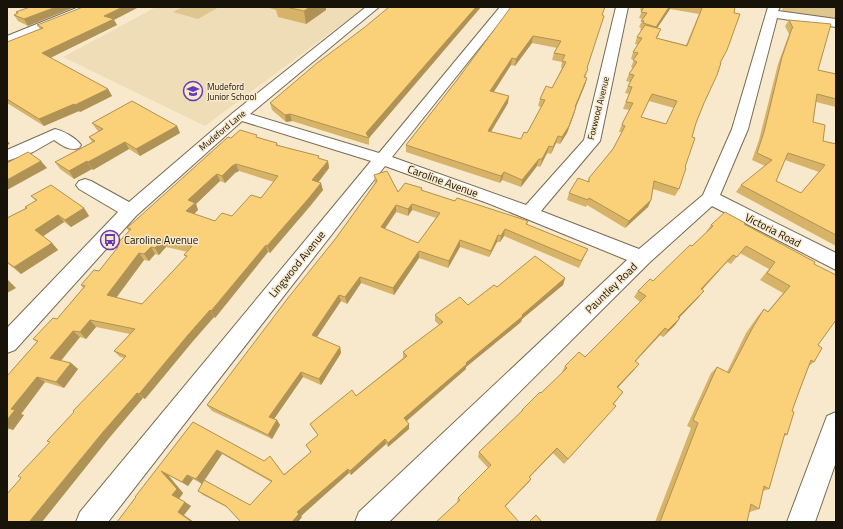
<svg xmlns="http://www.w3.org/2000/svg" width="843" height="529" viewBox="0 0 843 529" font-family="'Titillium Web',sans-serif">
	<rect width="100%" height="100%" fill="#f8e9cc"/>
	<polygon fill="#efddb8" points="156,7 365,7 205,126 63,57"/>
	<g fill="#dfc58e">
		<polygon points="183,7 219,7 198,19 173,12"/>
		<polygon points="783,7 836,7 836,21 783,13 782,11"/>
	</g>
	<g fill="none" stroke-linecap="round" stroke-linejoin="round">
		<g stroke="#786b51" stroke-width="2">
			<g id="minor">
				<polygon points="79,7 95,7 93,9 7,44 7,36"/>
				<polygon points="366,7 379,7 250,114 379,153 500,7 512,7 392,157 526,205 584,140 616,7 628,7 600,141 541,211 639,249 703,195 732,129 768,7 780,7 778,11 836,19 836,27 777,18 748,129 720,195 836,253 836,270 712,206 649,263 389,522 355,522 359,512 627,260 490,204 385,166 108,522 76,522 80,512 371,161 242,121 136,216 15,350 7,353 7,328 118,212 79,189 76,185 79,181 85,179 91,181 129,202 234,112"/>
				<path d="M55 129C64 131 76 138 81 145L79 148C69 151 63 146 54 140L33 152 7 161V150Z"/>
				<polygon points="836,412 836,462 815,522 787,522 827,416"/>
			</g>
		</g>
		<use href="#minor" fill="#fff" fill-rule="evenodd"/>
	</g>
	<g fill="#d7b368" fill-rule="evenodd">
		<polygon points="30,7 28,26 18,21 14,15 17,14 16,12"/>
		<polygon points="266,7 326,7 326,10 306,24 278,17 276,10"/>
		<polygon points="481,7 369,138 369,145 292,121 286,122 272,110 270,103"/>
		<path d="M511 7 603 15 587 68 586 76 585 78H587L585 85 576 107 574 114 567 133 560 144 556 143 551 154 547 153 540 167 537 166 521 187 502 180 500 183 406 152V145L457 80ZM532 43 557 48 554 53 552 60 562 62 561 68H562L552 88 540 99 538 106 541 107 527 133 521 139 491 132 508 103 493 91 511 65 515 66Z"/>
		<path d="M641 7H735L720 63 696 123 692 137 679 189 675 196 653 189 651 200 648 207 625 228 587 205 586 207 567 200 569 193 588 181 589 178 613 149 622 132H619L620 129 623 122 629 110 623 109 629 94 625 93 628 86 630 82 626 81 629 74 633 68 631 67 634 60 631 59 633 52 638 45 635 44 637 37 642 30H640L641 28 639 27 643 19 639 18 642 11 640 10ZM670 9 699 14 686 45 657 38 659 35 657 28ZM649 101 674 108 666 124 641 117Z"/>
		<polygon points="114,20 117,25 50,58 108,89 112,96 80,112 79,111 44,126 7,103 7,42 40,29 37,25"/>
		<path d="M789 20 818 70 836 74V107L816 102 813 122 823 141 836 144V246L736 192 741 185 765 166 752 160 759 140 778 64 789 34 785 26ZM785 160 819 172 801 193 776 181Z"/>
		<polygon points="836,114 836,123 835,122"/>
		<polygon points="92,123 177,126 180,133 140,156 129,149 93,170 92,169 74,179 60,169 55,162 92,142 89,137 99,132 97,130"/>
		<path d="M231 138H258L277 143 278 145 328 161 329 168 318 182 323 190 311 205 270 253 268 252 215 318 214 317 193 341 145 399 143 398 110 437 21 478 50 442 124 358 120 357 114 351 130 334 96 327 86 339 80 337 61 361 71 363 78 369 64 388 45 382 21 414 24 415 13 430 9 429 7 431V376L37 342 33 339 57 319 83 288 81 285 99 271 117 249 115 246 129 231 127 228ZM239 171 274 182 261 198 232 216 215 221 194 214 198 210 196 204 220 181 225 183 235 173ZM166 247 188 252 184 255 186 257 142 304 116 298 144 260 149 261 155 254 159 255Z"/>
		<path d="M374 175 398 192 422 188V191L455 201 528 221 527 225 588 249 579 268 504 236 500 242H497L489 257 460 247 448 268 419 258 394 295 361 283 347 304 341 301 317 337 340 347 341 353 321 385 303 377 274 419 277 420 280 425 272 439 212 411 207 405 336 238 375 183ZM412 210 436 218 418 243 385 229 396 212 408 216Z"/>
		<polygon points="31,196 84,208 89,216 71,227 64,222 43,236 52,243 58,250 21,274 7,263 7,218 26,208 36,201"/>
		<polygon points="711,225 744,225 814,264 818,345 814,362 809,366 800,389 792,411 787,435 783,437 769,489 763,491 759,509 750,512 749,512 747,522 655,522 691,428 687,426 711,373 717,367 727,372 746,333 758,316 764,309 768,311 783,293 760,280 769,269 740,253 731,264 727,262 702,290 704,291 698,298 679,318 680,318 675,325 663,337 660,335 636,361 634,370 617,388 623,392 614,404 616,406 564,464 553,453 529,477 531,479 528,483 458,503 457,502 458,498 488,468 478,457 479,452 520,413 522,410 541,393 563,373 562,372 565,366 585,357 640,302 634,297 638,291 653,281 692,246 707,232 706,232"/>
		<path d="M565 278 563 285 522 319 521 322 466 367V369L407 421 409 429 388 447 386 444 351 475 349 473 301 516 302 517 241 522 228 508 203 495 198 491 202 484 193 479 188 486 168 475 183 493 179 499 191 506 184 515 117 522 193 422 284 474 311 452 306 445 318 435 313 429 310 424 356 396 403 358V352L439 325 435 321V315L468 305 497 287ZM222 454 271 482 250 505 204 480Z"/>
	</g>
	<g fill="#af9255">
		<polygon points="56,7 75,7 28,26 24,19"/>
		<polygon points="123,7 139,7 114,20 117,25 46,60 42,53 104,16"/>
		<polygon points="310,7 326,7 326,10 306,24 304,11"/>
		<polygon points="476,7 481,7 369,138 366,133"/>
		<polygon points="669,7 671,7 670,9 654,33 656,27"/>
		<polygon points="533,36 532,43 515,66 516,59"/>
		<polygon points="512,58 511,65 490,98 490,91"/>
		<polygon points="587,78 585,85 573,114 575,107"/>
		<polygon points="108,89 112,96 80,112 79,111 44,126 39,119"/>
		<polygon points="509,96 508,103 487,138 488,131"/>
		<polygon points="576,107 574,114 567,133 560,144 562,137"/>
		<polygon points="290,114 292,121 286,122 285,115"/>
		<polygon points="177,126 180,133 140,156 136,149"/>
		<polygon points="558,136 556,143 551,154 553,147"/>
		<polygon points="7,140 10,144 7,145"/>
		<polygon points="125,142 129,149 93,170 88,162"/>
		<polygon points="549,146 547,153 540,167 542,159"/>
		<polygon points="539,159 537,166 521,187 522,180"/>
		<polygon points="41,161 47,168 7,190 7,180"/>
		<polygon points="87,161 92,169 74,179 69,171"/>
		<polygon points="328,161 329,168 314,188 312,180"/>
		<polygon points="236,164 239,171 235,173 225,183 222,176 232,166"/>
		<polygon points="504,172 502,180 500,183 501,176"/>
		<polygon points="217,174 220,181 196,204 198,210 190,218 186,211 188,200"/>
		<polygon points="321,183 323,190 311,205 270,253 267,246"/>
		<polygon points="651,200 648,207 625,228 629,221"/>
		<polygon points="412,204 412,210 408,216 408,209"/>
		<polygon points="396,205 396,212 381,234 381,227"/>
		<polygon points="84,208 89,216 71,227 65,220"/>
		<polygon points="58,215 64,222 42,237 35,230"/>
		<polygon points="505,229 504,236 500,242 501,236"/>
		<polygon points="498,235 497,242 489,257 491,251"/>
		<polygon points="162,240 166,247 159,255 155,248"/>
		<polygon points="460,240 460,247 448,268 449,261"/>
		<polygon points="52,243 58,250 21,274 14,267"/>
		<polygon points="266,245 268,252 215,318 211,311"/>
		<polygon points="151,247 155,254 149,261 144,254"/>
		<polygon points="419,251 419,258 394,295 393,288"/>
		<polygon points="139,253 144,260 113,302 107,295"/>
		<polygon points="733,255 727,262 696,296 701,289"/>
		<polygon points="360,277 361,283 347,304 345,297"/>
		<polygon points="565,278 563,285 522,319 521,322 466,367 466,369 404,423 404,418 466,363"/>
		<polygon points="7,279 16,288 7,293"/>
		<polygon points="704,291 698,298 673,324 678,317"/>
		<polygon points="339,295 341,301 314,341 312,335"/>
		<polygon points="210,310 214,317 193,341 145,399 139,394 188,335"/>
		<polygon points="680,318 675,325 663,337 668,330"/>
		<polygon points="90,320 96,327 86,339 80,332"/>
		<polygon points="665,328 660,335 630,367 635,361"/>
		<polygon points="73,331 80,337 58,364 50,358"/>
		<polygon points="340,347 341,353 321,385 319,379"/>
		<polygon points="71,363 78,369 64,388 56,382"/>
		<polygon points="639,364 634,370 613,393 617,387"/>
		<polygon points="301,372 303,377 272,422 269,417"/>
		<polygon points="37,377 45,382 21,414 24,415 13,430 7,427 7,420 11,409"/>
		<polygon points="137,393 143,398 110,437 42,522 29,522 103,432"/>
		<polygon points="277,420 280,425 272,439 268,435"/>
		<polygon points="409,424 409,429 388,447 388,443"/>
		<polygon points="385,439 386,444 351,475 350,471"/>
		<polygon points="557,448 553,453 526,481 529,477"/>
		<polygon points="217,450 222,454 202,484 196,479"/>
		<polygon points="348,469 349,473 301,516 302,517 298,522 292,522 297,512"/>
		<polygon points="161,471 168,475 183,493 179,499 172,495"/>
		<polygon points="187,475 193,479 188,486 182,482"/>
		<polygon points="531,479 528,483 503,509 505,506"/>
		<polygon points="185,502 191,506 184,515 194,522 192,522 178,512"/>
	</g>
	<g fill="#fad079" stroke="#af9255" fill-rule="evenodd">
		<polygon points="30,7 56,7 24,19 14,15 18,13 16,12"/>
		<polygon points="83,7 123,7 104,16 114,19 42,53 108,89 75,105 74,104 39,119 7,99 7,42 43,28 37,25"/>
		<polygon points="286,7 310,7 304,11"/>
		<polygon points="389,7 476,7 366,133 369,138 290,114 285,115 270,103 317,63 365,27"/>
		<path d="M511 7H605L602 15 604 16 587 68 588 69 584 77 587 78 575 107H576L569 126 562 137 558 136 553 147 549 146 542 159H539L522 180 504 172 501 176 406 145 457 80ZM533 36 561 41 554 53 565 55 562 61 566 62 552 88 546 86 540 99 545 100 527 133 524 132 521 139 488 131 509 96 490 91 512 58 516 59Z"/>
		<polygon points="644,7 669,7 656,27 643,23 644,21 641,21 647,13 641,12"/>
		<path d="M699 7H735L734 13 740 14 727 50 720 63H721L717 75 704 103 696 123 692 137 695 138 685 167 686 168 679 189 654 181 651 200 629 221 589 198 588 200 569 193 578 178 589 182V178L613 149 625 126 622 125 623 122 633 103 626 102 632 87 628 86 634 75 629 74 637 62 633 60 638 53 633 52 642 38 637 37 645 25 661 29 656 38 687 46 702 8ZM652 94 677 101 666 124 641 117Z"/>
		<path d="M789 20 831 24 818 70 836 74V99L817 94 813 122 825 125 823 141 836 144V235L741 185 772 160 757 153 764 132 782 57 792 28H793ZM788 153 825 165 801 193 776 181Z"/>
		<polygon points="132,101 177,126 136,149 125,142 88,162 87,161 69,171 55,162 95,141 89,137 103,129 92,123"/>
		<path d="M240 130 257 135 256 137 277 143 276 145 319 156 318 158 328 161 312 180 321 183 309 198 267 246 266 245 211 311 210 310 188 335 139 394 137 393 103 432 29 522H7V494L21 478 18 476 50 442 47 441 74 412 73 411 126 356 114 351 135 329 90 320 80 332 73 331 50 358 71 363 56 382 37 377 11 409 15 410 7 420V376L38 341 33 339 53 318 57 319 85 286 81 285 94 270 99 271 118 247 115 246 131 229 127 228 228 137 231 138ZM236 164 278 176 261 198 251 195 232 216 222 213 215 221 186 211 195 203 188 200 212 178 217 174 222 176 232 166ZM162 240 192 246 184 255 187 256 142 304 107 295 139 253 144 254 151 247 155 248Z"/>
		<polygon points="28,152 41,161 7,180 7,163"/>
		<path d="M387 171 398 192 405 183 422 188 421 190 455 201 457 198 528 221 526 224 588 249 581 261 505 229 501 236 498 235 491 251 460 240 449 261 419 251 393 288 360 277 345 297 339 295 312 335 340 347 319 379 301 372 269 417 277 420 268 435 207 405 288 298 336 238 377 181 374 175ZM412 204 440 213 418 243 381 227 396 205 408 209Z"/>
		<polygon points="51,185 84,208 65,220 58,215 35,230 52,243 14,267 7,262 7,218 27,208 25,207 37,200 31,196"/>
		<polygon points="725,212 745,223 744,224 815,262 814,264 836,275 836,320 818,345 822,348 814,362 811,360 800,389 792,411 794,412 787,435 785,433 769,489 764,486 759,509 751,504 747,522 660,522 698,423 693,420 717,367 729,373 753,327 764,309 768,312 790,286 767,273 775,262 746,246 737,257 733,255 701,289 704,291 678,317 680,318 668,330 665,328 635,361 639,364 617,387 623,392 613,404 616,406 568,459 557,448 529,477 531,479 505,506 519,522 436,522 460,500 458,498 491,465 479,452 523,410 522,410 540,392 541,393 567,368 565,366 579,352 585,357 646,296 638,291 650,279 653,281 690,245 692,246 713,226 711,225"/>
		<polygon points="535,256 565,278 522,315 523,316 466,363 467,364 404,418 409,424 388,443 385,439 350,471 348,469 297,512 299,514 292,522 241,522 226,506 198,491 204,480 250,505 272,481 217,450 196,479 187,475 182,482 161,471 177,489 172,495 185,502 178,512 192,522 117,522 136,497 135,497 193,422 264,461 270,456 284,475 311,452 306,445 318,435 310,424 352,390 356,396 407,356 403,352 443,322 435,315 460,297 468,305 494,285 497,287"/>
		<polygon points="536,515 542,522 529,522"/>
	</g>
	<defs>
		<g id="school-ring" transform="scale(1)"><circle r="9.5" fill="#f8e9cc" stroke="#653bb3" stroke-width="1.5"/><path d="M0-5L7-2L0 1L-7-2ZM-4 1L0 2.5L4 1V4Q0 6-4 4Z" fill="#653bb3"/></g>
		<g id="bus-ring" transform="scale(1)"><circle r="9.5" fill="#f8e9cc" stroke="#653bb3" stroke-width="1.5"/><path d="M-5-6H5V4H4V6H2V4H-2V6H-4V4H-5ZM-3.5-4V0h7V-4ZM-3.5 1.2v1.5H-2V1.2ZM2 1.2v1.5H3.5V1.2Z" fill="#653bb3"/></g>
	</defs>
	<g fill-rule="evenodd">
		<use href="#school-ring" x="193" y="91"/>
		<use href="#bus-ring" x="110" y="240"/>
	</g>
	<g text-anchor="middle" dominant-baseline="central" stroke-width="3" stroke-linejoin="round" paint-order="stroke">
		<g font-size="9" fill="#181308" stroke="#f8e9cc" text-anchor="start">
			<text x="207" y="86">Mudeford<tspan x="207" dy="10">Junior School</tspan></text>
		</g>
		<g font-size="9" fill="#181308" stroke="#f8e9cc">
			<text transform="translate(598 108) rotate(-76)">Foxwood Avenue</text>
			<text transform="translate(222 130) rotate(-40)">Mudeford Lane</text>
		</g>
		<g font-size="11" fill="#181308" stroke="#f8e9cc">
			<text transform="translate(443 181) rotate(20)">Caroline Avenue</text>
			<text transform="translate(773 230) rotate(27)">Victoria Road</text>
			<text transform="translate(297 264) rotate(-51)">Lingwood Avenue</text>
			<text transform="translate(611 288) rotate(-44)">Pauntley Road</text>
		</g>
		<g font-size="11" fill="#181308" stroke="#f8e9cc" text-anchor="start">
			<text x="124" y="240">Caroline Avenue</text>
		</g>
	</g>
	<rect width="843" height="529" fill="none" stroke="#181308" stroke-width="16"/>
</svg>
